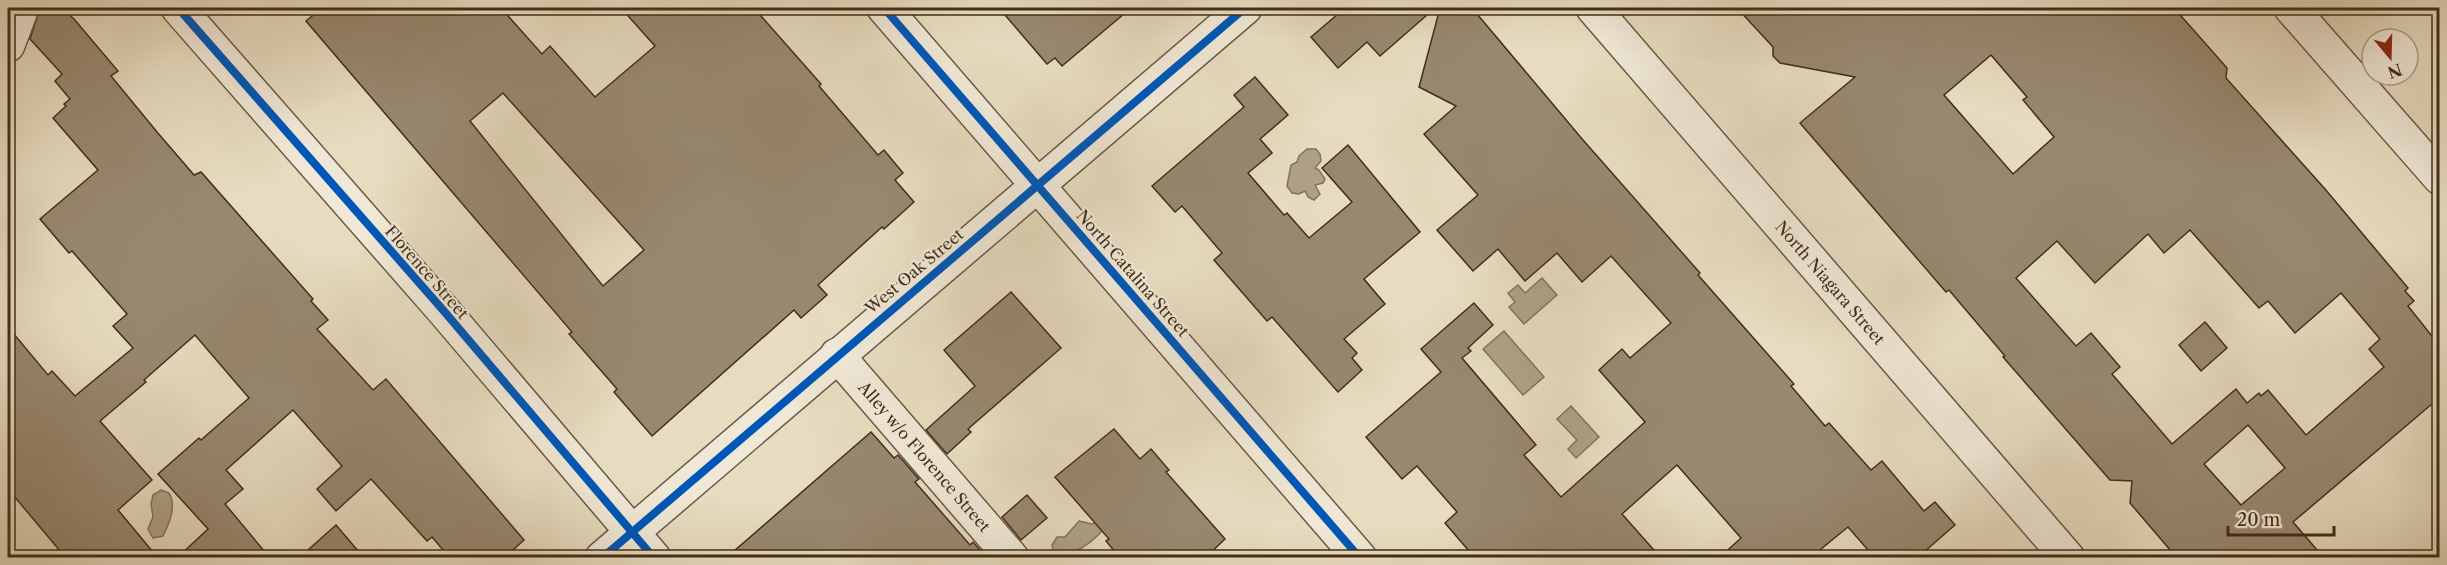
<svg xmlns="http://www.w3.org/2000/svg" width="2447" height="565" viewBox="0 0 2447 565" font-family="'Libre Caslon Text',serif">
	<rect width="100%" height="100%" fill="#e7dcc0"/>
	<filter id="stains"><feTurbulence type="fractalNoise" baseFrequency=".00333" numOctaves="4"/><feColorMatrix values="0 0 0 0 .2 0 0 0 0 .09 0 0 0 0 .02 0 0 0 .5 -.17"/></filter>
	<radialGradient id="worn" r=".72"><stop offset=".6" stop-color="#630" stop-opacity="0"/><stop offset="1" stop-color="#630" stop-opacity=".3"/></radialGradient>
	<g fill="#afa187" stroke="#83735b" stroke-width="1.5">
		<polygon points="1307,149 1316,149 1320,154 1321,161 1315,168 1319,170 1325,179 1323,183 1315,185 1320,194 1314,200 1308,197 1305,191 1299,194 1292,193 1287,186 1291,165 1297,162 1299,156"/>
		<polygon points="1542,278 1557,295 1524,324 1509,307 1515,302 1508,293 1518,285 1525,293"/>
		<polygon points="1504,331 1544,377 1523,395 1483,349"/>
		<polygon points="1571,406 1599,437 1576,458 1568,449 1577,440 1557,419"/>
		<path d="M161 490 169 493C177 506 169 524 163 536L153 538 148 529 153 517 151 504 153 495Z"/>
		<path d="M1079 521 1092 524 1100 521 1103 530C1092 542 1076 555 1059 554L1053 551 1052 545 1057 537H1065Z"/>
	</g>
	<g fill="#988870" stroke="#422e19" stroke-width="1.5" fill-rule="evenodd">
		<polygon points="40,8 62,8 74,19 118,71 111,76 157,132 194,175 201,172 313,299 311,301 328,320 317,329 373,390 386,379 524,540 504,558 450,558 432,537 427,541 371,479 336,511 317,489 342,466 293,410 226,470 243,489 225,504 270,558 177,558 208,529 158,474 199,438 201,440 249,398 195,335 144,380 146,382 100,421 152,480 118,510 158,558 66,558 8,489 8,327 48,375 52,371 75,396 133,348 113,326 127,314 72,251 69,253 40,219 98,170 53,118 66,106 64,104 70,99 55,81 62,74 30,39"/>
		<path d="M322 8H501L542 54 550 46 595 97 655 46 621 8H754L821 84 819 86 878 155 884 150 903 173 895 180 914 202 884 229 882 227 818 285 827 295 801 318 794 310 652 436 614 392 617 389 569 334 572 332 306 21ZM503 93 644 250 603 286 470 121Z"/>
		<polygon points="999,8 1131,8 1062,66 1055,58 1047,64"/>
		<polygon points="1345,8 1435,8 1380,56 1367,42 1338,68 1311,37"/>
		<polygon points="1440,8 1472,8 1583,140 1700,273 1698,275 1794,384 1791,386 1825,426 1829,423 1871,470 1882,461 1924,511 1935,502 1955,525 1917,558 1875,558 1848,527 1810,558 1719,558 1741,538 1677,465 1622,514 1661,558 1475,558 1445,523 1457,512 1417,466 1402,479 1366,437 1441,372 1421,349 1474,303 1493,325 1468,348 1471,351 1462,358 1536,445 1524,455 1561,497 1645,422 1599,370 1622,349 1630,358 1671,323 1611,256 1582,282 1557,253 1525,281 1498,249 1473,271 1437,230 1478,195 1424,134 1456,106 1419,87"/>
		<path d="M1737 8H2174L2227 68 2226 78 2325 189 2408 288 2405 291 2414 301 2408 306 2439 345V398L2293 522 2324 558H2177L2130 503 2132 481 2110 480 2003 357 2005 356 1949 290 1946 292 1800 123 1855 77 1780 63 1773 56V47ZM1991 55 2027 97 2023 100 2054 137 2013 174 1944 95ZM2190 230 2259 308 2268 301 2295 333 2341 293 2380 339 2369 349 2384 367 2306 435 2268 390 2261 396 2259 393 2247 403 2236 389 2172 444 2112 374 2120 367 2091 333 2076 346 2016 278 2057 241 2095 283 2148 234 2164 253ZM2248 425 2285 468 2241 505 2204 464Z"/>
		<polygon points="1255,77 1288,115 1260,139 1272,153 1248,173 1284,215 1287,213 1309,238 1352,202 1322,168 1348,145 1420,232 1364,279 1385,304 1344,339 1357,353 1352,358 1362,370 1338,392 1272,317 1267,321 1214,260 1222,253 1182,206 1175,212 1152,186 1244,107 1234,95"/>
		<polygon points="1011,292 1061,348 968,429 971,432 947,454 926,430 975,386 944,350"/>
		<polygon points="2205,322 2227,348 2201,371 2179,345"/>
		<polygon points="1114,429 1140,459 1151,449 1169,470 1166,472 1225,539 1205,558 1120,558 1106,541 1109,539 1055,477"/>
		<polygon points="871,432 894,458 898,455 919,479 915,482 970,545 973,542 987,558 726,558"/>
		<polygon points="1027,495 1047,518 1021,540 1002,517"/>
		<polygon points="336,525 364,558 299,558"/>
	</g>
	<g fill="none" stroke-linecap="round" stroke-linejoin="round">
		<g stroke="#6b5a43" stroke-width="36">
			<g id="minor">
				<polyline points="178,8 443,310 654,558"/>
				<polyline points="884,8 1360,558"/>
				<path id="s1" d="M1593 8 2068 558"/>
				<polyline points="2291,8 2440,178"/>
				<polyline points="8,45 22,8"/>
				<path id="s2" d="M837 355 1012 558"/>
				<polyline points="602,558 1245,8"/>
			</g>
		</g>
		<use href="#minor" stroke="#efe8d6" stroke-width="33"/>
		<g stroke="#efe8d6" stroke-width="11">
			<g id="cycleway">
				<polyline points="178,8 443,310 654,558"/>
				<polyline points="884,8 1360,558"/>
				<polyline points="602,558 1245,8"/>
			</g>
		</g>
		<use href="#cycleway" stroke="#0057b8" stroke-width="8"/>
	</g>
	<g text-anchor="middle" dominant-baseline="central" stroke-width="4.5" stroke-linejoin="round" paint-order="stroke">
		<g font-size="16" fill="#422e19" stroke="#efe8d6">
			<text transform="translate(914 271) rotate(-40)">West Oak Street</text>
			<text transform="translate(427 272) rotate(49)">Florence Street</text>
			<text transform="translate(1133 273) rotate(49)">North Catalina Street</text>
			<text stroke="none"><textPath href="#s1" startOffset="363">North Niagara Street</textPath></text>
			<text stroke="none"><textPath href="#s2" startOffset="134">Alley w/o Florence Street</textPath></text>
		</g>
	</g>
	<rect width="2447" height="565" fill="none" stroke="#e7dcc0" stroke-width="30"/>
	<rect x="9" y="9" width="2429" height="547" fill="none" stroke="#422e19" stroke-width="3"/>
	<rect x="15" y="15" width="2417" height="535" fill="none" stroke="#422e19" stroke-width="1.5"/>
	<g transform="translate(2390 57) rotate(161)"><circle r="28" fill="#efe8d6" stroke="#aa9e8a" stroke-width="1.5"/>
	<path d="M0-4.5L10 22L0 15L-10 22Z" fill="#8f2418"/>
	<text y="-9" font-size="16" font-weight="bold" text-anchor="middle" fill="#422e19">N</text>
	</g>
	<path d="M2228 526v9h106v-9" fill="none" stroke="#422e19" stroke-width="3"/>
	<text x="2237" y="526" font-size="18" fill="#422e19" stroke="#efe8d6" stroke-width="4.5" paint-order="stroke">20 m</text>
	<rect width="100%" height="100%" filter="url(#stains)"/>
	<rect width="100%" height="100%" fill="url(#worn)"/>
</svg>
